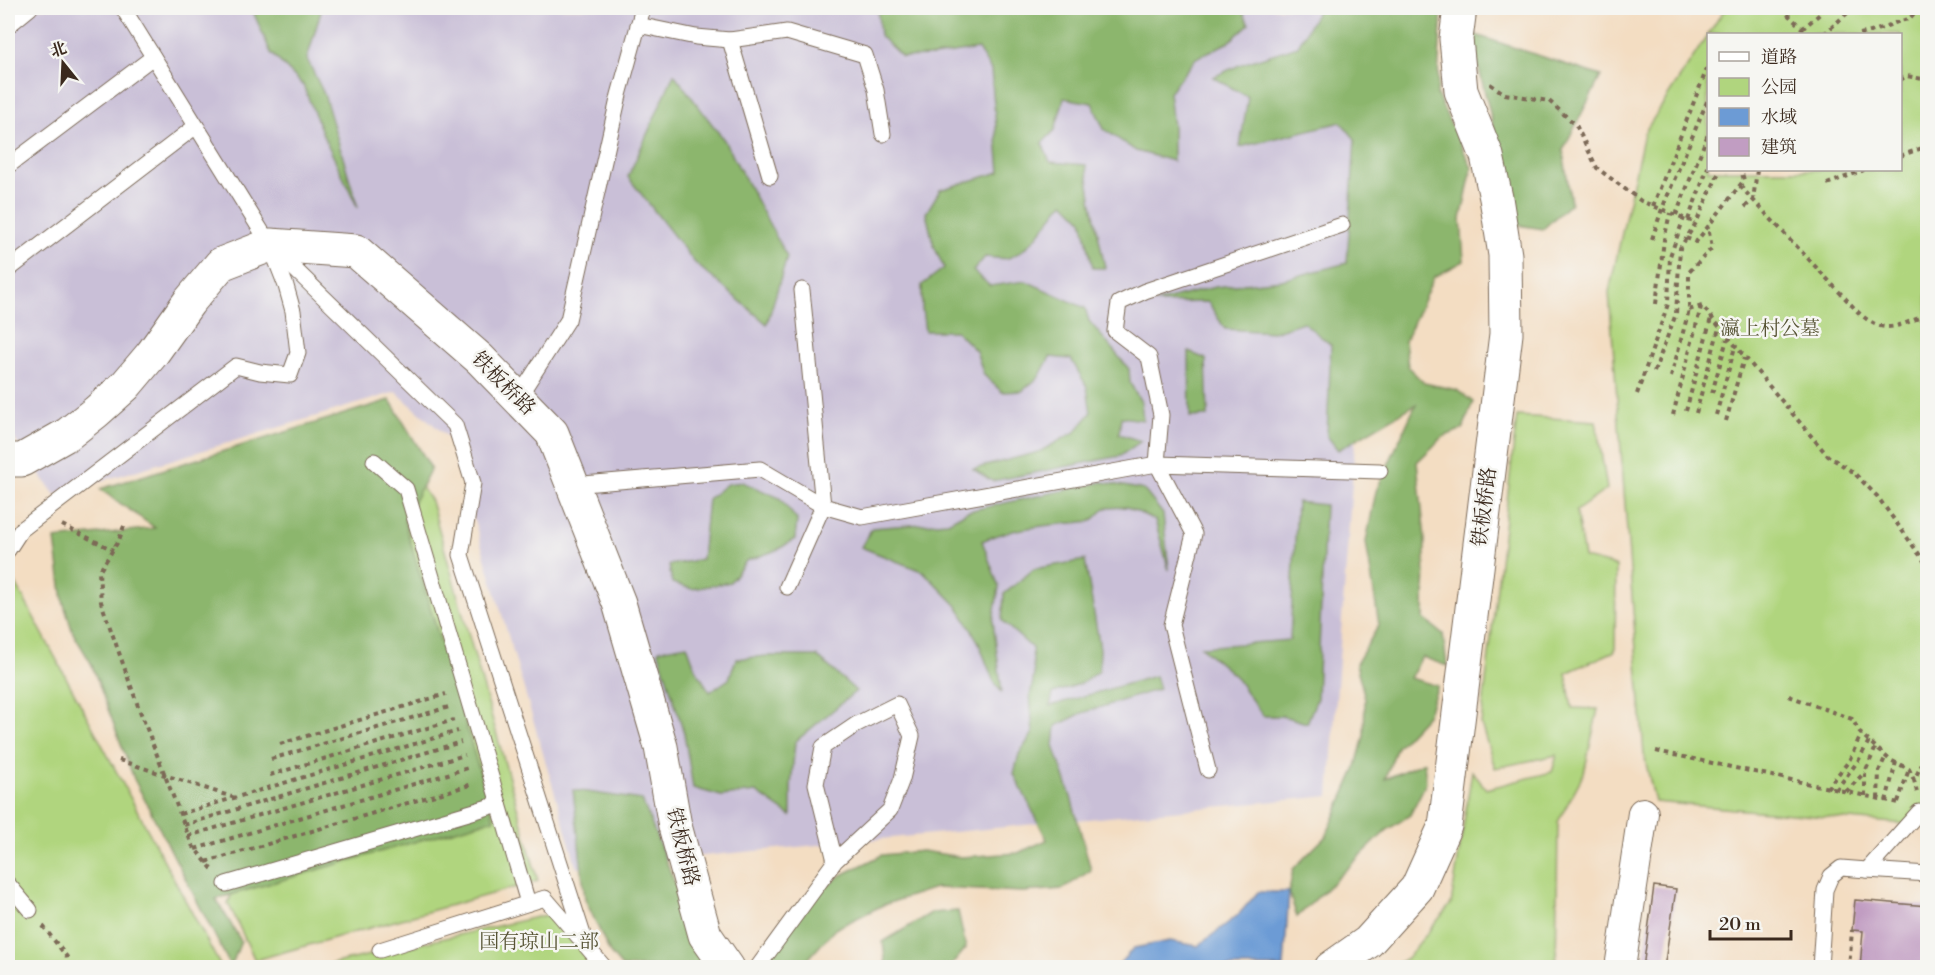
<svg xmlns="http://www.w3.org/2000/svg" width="1935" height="975" viewBox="0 0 1935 975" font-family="'Libre Bodoni','Noto Serif SC',serif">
	<rect width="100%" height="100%" fill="#f6f6f2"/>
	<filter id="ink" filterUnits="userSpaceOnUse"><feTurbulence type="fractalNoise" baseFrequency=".0167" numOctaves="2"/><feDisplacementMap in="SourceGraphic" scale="12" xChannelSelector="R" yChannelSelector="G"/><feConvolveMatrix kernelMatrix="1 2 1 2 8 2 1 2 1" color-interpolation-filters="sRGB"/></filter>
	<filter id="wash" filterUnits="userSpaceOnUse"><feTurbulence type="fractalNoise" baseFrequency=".008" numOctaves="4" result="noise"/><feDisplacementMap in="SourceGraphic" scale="24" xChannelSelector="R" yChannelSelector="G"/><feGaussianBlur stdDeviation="1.35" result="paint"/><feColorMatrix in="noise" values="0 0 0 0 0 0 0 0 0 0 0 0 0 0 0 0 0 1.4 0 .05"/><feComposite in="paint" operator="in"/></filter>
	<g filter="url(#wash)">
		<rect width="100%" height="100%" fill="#f3ddc2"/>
		<polygon fill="#c9bfd7" points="8,8 1387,8 1329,796 577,868 450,439 396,392 55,495 8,430"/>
		<g fill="#b0d57e" stroke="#76804e" stroke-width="1.5" fill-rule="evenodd">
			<path d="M1728 8H1927V826L1655 802 1644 755 1609 292 1644 133 1722 13ZM1708 34H1900V170H1708Z"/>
			<polygon points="1517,416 1596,421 1607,489 1576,511 1584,558 1616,566 1615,651 1566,673 1572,708 1598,709 1584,773 1558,822 1556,967 1392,967 1407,958 1451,904 1472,771 1486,789 1552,772 1557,755 1495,768 1481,724"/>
			<polygon points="409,468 431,501 538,881 255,960 228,903"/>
			<polygon points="8,569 221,967 8,967"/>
			<polygon points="550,914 593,967 313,968"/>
		</g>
		<g fill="#8cb66d" stroke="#647046" stroke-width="1.5">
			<polygon points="255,8 324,8 321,11 307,59 324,94 358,208 324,137 303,85 271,53 252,9"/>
			<path d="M880 8H1241L1249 24 1229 42 1196 58 1169 92 1173 127V161L1136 151 1104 129 1092 103 1064 98 1055 130 1042 143 1050 162 1086 165 1092 204 1105 268H1093L1082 220 1064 202C1047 220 1033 250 1008 258 1002 260 992 257 985 257L973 271 990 286 1026 281 1085 308 1089 321 1129 369 1130 383 1141 402 1143 420 1121 417 1119 434 1141 441 1120 456 992 481 973 469 1039 452 1075 432 1091 413 1087 387 1071 359 1050 357 1039 377 1022 391 1002 392 984 375 976 351 956 331H925L922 309V285L944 268 934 246 926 213 940 190 1000 172 991 70 978 49 934 56 902 57 880 36 878 13Z"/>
			<polygon points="1319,8 1442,8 1437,95 1472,168 1461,219 1464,261 1434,277 1405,341 1408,367 1424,383 1457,390 1473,402 1463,429 1443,437 1417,462 1425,539 1424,619 1443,634 1447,666 1422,657 1410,678 1438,686 1427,715 1397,747 1385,779 1424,762 1426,783 1410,815 1386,831 1297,917 1289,892 1293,869 1326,836 1355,770 1364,736 1365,698 1356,664 1379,625 1366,542 1376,491 1416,404 1338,450 1327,436 1331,345 1303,322 1273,332 1225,329 1208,302 1153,303 1215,287 1282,280 1347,263 1355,139 1341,122 1240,147 1248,97 1213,77 1242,64 1298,46"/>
			<polygon points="1470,33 1601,76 1563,150 1571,203 1543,229 1518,225"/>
			<polygon points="674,74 724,140 787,257 767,324 695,263 628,177"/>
			<polygon points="1189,352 1206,359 1208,416 1190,417"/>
			<polygon points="390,400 431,468 404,521 494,819 216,899 241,941 231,967 134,779 91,663 73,633 63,601 55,539 155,528 100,489"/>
			<polygon points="742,482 780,498 797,520 795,539 777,550 746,561 730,582 692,589 672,583 669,565 702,559 708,499 727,484"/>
			<path d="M1103 482 1144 490 1163 514 1169 570 1155 520 1127 507 1105 508 1092 521C1055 525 1015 526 982 541L999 587 993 621 1002 693 993 680 978 641 958 607 924 572 861 547 872 528 948 522 968 511Z"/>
			<polygon points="1297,502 1325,505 1317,698 1307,723 1283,716 1263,716 1235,676 1201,647 1290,640"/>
			<polygon points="1085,560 1100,649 1099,671 1080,684 1053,693 1050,706 1155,676 1159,689 1082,713 1056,726 1054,746 1071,797 1091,870 1063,889 1023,892 935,888 883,905 835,929 801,967 769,967 768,959 791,913 840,876 882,855 922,851 961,857 1018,853 1047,840 1014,774 1019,754 1033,733 1030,696 1034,676 1032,648 1002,621 1004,594 1034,569"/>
			<polygon points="687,645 696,670 710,692 729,679 736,659 767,656 817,656 856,691 795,742 791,786 791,816 756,792 721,796 693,788 684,733 658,650"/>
			<polygon points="573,790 642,800 708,967 622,967 610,953 585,899"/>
			<polygon points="958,911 966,948 950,967 886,967 883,942 931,913"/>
		</g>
		<polygon fill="#6c9bd5" stroke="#54627a" stroke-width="1.5" points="1258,892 1289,892 1284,967 1116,967 1134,948 1170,941 1198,946 1238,915"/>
		<g id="blocks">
			<g fill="#c19dc2">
				<polygon points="1654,886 1676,889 1664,968 1643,968"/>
				<polygon points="1855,900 1928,906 1928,968 1860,968 1863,931 1852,930"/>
			</g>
		</g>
	</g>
	<g filter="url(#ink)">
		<use href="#blocks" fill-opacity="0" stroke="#7b6957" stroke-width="1.5"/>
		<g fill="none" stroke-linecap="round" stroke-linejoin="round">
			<g stroke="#7b6957" stroke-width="17">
				<g id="lane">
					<polyline points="638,25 696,37 730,40 787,32 865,55 876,90 883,134"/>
					<polyline points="8,26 30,8"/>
					<polyline points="730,40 770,176"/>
					<polyline points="8,166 153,57"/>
					<polyline points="274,249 455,425 473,483 461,555 587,947 605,968"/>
					<polyline points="8,270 196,126"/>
					<polyline points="518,398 568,320 619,95 643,8"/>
					<polyline points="374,461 406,489 499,804"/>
					<polyline points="572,485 760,469 823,506 862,517 1157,464 1161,415 1149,357 1115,331 1119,303 1145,291 1342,225"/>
					<polyline points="8,550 21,530 236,366 260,372 290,375 298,353 293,311 286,286 270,245 123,8"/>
					<polyline points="787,587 823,506 802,290"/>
					<polyline points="1208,770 1171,625 1194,534 1157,464 1380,471"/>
					<polyline points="1867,870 1928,874"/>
					<polyline points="8,884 30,910"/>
					<polyline points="226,884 499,804 528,903"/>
					<polyline points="380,950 545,898 583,942"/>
					<polyline points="757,968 835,861 890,810 902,779 912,736 897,704 857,724 823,747 816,784 835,861"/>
					<polyline points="1820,968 1825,890 1831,876 1841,868 1867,870 1919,812"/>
				</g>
			</g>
			<g stroke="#7b6957" stroke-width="32">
				<polyline id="street" points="1620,968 1643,813"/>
			</g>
			<g stroke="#7b6957" stroke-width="35">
				<g id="secondary">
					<polyline points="8,460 22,460 68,434 96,412 125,386 152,354 189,302 221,264 270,245 356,251 480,359 552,433 619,603 661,747 675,826 705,935 728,968"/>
					<polyline points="1331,968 1368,942 1417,888 1445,826 1506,334 1505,255 1496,198 1487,156 1461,91 1456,39 1460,8"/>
				</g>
			</g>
			<g stroke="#7b6957" stroke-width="4" stroke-dasharray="4.5 4.5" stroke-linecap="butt">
				<polyline points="1781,8 1808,34"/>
				<polyline points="1802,29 1821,13"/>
				<polyline points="1824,34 1853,8"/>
				<path d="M1860 34C1878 32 1892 22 1909 19L1919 8"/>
				<polyline points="1900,80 1907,76 1928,80"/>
				<polyline points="1490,84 1505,94 1549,101 1576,125 1597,168 1641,201 1696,223"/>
				<polyline points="1900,156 1928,146"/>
				<polyline points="1827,184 1864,170"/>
				<path d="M1740 186 1859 313C1885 336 1895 326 1925 316L1928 317"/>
				<polyline points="1653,206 1708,66"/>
				<polyline points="1745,207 1753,200 1757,170"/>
				<polyline points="1676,215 1708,134"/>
				<polyline points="1688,220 1708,167"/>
				<polyline points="1686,238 1696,242 1744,180 1741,170"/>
				<polyline points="1652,239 1662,209 1708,99"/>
				<polyline points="1656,304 1664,240 1670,213"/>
				<polyline points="1689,310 1702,306 1828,456 1853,472 1877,496 1927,565"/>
				<polyline points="1654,372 1676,314 1680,248 1696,223 1720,170"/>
				<polyline points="1671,377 1689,310 1689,272 1712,248 1708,226"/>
				<polyline points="1712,393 1727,339"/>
				<polyline points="1637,394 1668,304 1670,256 1684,218"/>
				<polyline points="1686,411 1711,318"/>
				<polyline points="1696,413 1719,328"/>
				<polyline points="1673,415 1701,307"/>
				<polyline points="1716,415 1735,347"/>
				<polyline points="1726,421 1744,358"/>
				<polyline points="62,525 113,550"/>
				<polyline points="124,526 119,540 99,572 101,602 138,706 192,845 213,870"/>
				<polyline points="1789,696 1852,719 1861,734 1890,760 1909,769 1914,780"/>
				<polyline points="280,744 446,694"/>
				<polyline points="1656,751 1899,803"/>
				<polyline points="271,759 449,707"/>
				<polyline points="119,760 235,798"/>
				<polyline points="270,775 454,720"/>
				<polyline points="1827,788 1849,761 1861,734"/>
				<polyline points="1836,790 1858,761 1869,741"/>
				<polyline points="1846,792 1865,772"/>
				<polyline points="1917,792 1914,780 1928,752"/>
				<polyline points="1865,796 1865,772 1876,747"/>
				<polyline points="1878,799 1879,771 1886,756"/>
				<polyline points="1886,801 1896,762"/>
				<polyline points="1898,802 1909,769"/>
				<polyline points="180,814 458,731"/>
				<polyline points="184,825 461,742"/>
				<polyline points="188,836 465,755"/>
				<polyline points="195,849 468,768"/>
				<polyline points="206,862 473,784"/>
				<polyline points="43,926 67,957 69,968"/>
				<polyline points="1849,968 1852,930"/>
			</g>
			<use href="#lane" stroke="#fff" stroke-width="15"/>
			<use href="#street" stroke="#fff" stroke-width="30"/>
			<use href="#secondary" stroke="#fff" stroke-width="33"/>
		</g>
	</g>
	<g text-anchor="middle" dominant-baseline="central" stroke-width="5" stroke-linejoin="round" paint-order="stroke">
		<g font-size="20" fill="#585536" stroke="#f6f6f2">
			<text x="1770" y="329">瀛上村公墓</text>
			<text x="539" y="942">国有琼山二部</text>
		</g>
		<g font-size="20" fill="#3b2a1e" stroke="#f6f6f2">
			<text transform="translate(503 384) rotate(45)">铁板桥路</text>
			<text transform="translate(1485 507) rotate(-83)">铁板桥路</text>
			<text transform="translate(682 847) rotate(76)">铁板桥路</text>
		</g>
	</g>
	<rect width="1935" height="975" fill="none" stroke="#f6f6f2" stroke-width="30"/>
	<rect x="1707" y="33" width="195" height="138" fill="#f6f6f2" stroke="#aba49d" stroke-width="1.5"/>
	<rect x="1719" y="52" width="30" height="9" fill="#ffffff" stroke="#aba49d" stroke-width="1.5"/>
	<text x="1761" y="63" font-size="18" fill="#3b2a1e">道路</text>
	<rect x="1719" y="78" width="30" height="18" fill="#b0d57e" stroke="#aba49d" stroke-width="1.5"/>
	<text x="1761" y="93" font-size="18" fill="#3b2a1e">公园</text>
	<rect x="1719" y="108" width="30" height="18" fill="#6c9bd5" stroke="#aba49d" stroke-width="1.5"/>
	<text x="1761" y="123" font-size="18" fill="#3b2a1e">水域</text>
	<rect x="1719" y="138" width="30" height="18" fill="#c19dc2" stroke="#aba49d" stroke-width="1.5"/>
	<text x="1761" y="153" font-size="18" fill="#3b2a1e">建筑</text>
	<g transform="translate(63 63) rotate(342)" stroke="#f6f6f2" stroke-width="4.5" paint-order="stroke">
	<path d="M0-4.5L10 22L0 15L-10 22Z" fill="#3b2a1e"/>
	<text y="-9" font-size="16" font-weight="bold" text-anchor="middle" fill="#3b2a1e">北</text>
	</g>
	<path d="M1710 930v9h81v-9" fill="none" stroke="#3b2a1e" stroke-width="3"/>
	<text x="1719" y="930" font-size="18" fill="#3b2a1e" stroke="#f6f6f2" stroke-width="4.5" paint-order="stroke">20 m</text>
</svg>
